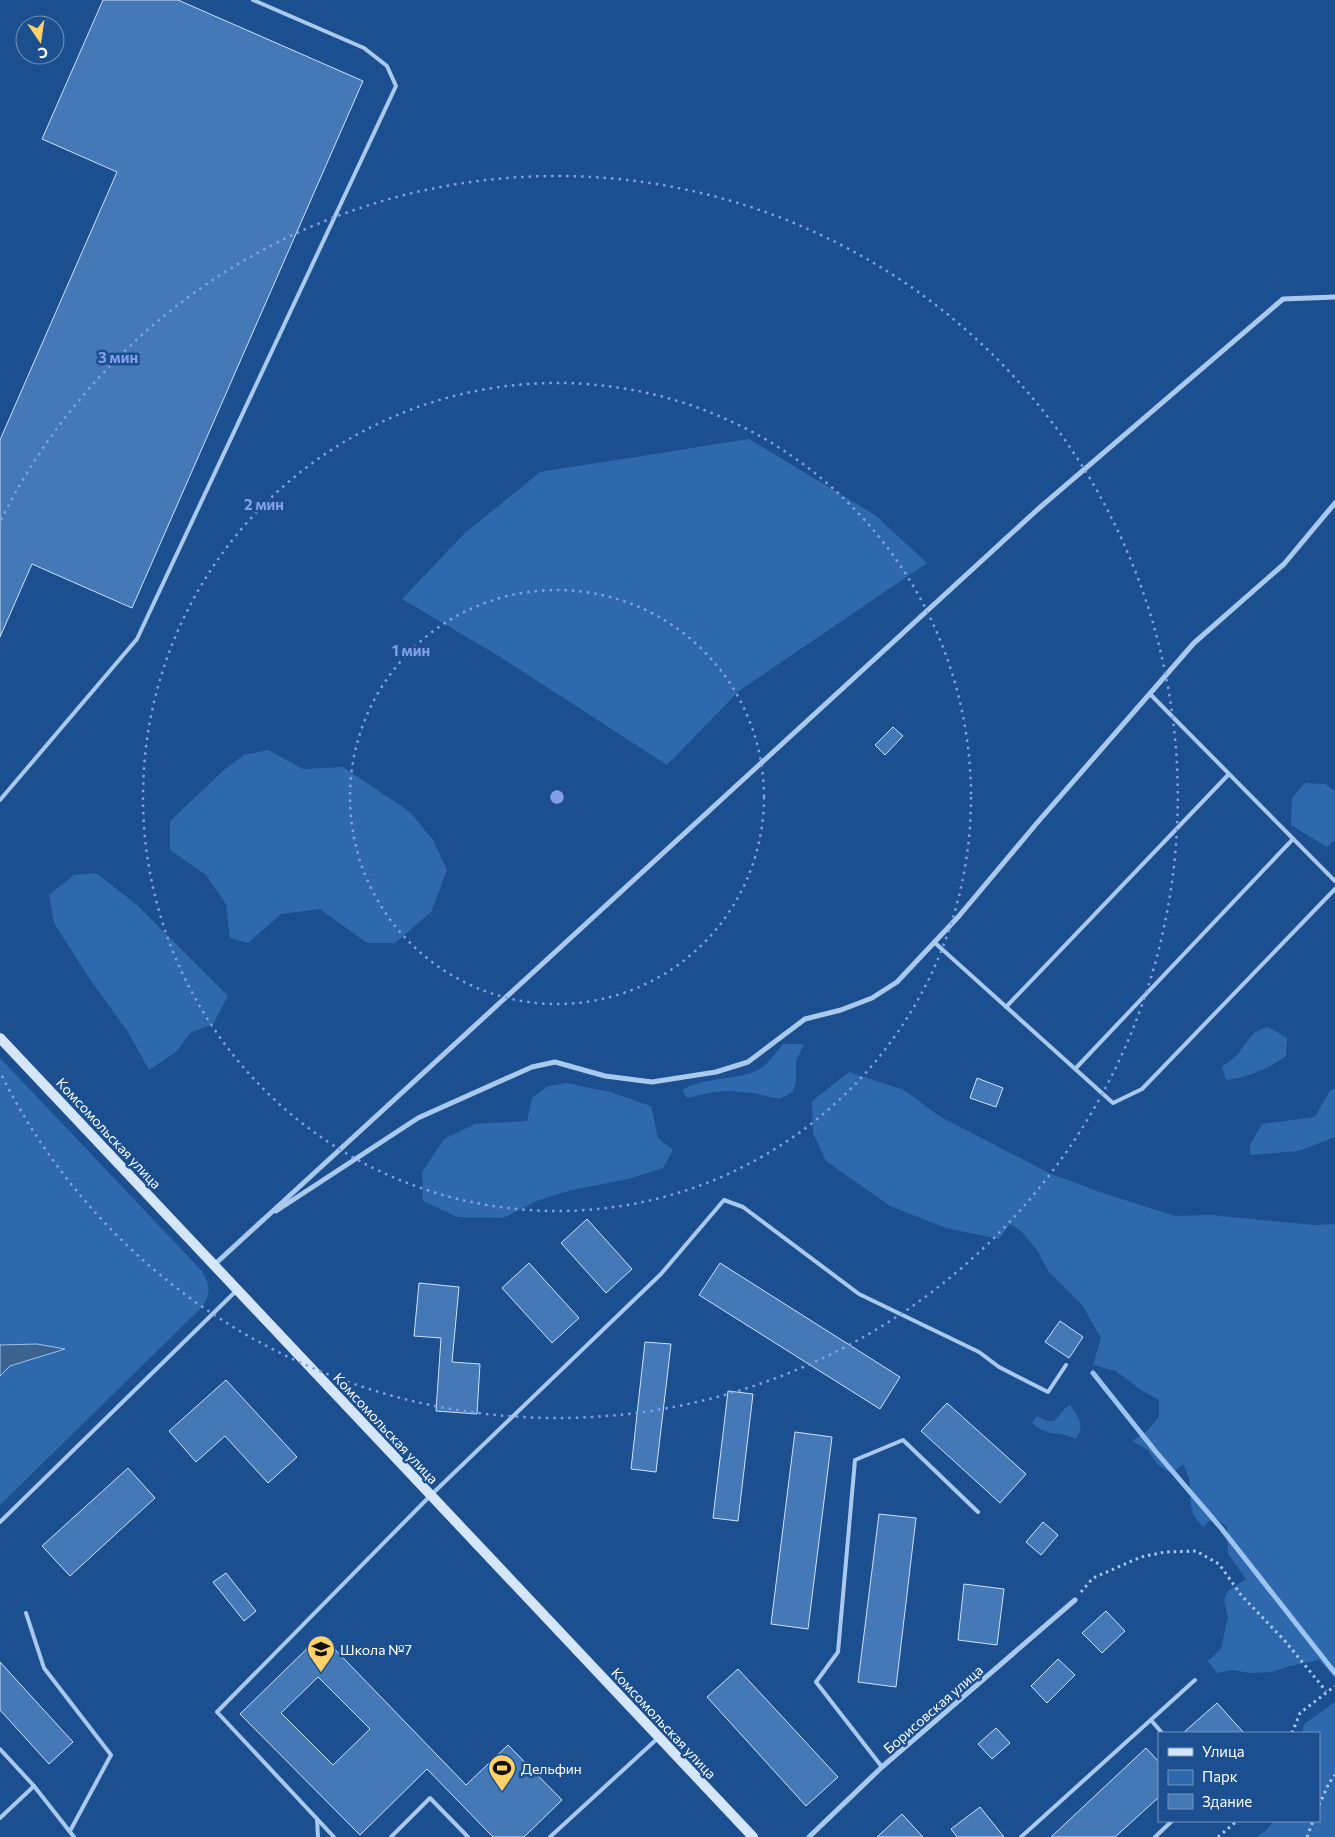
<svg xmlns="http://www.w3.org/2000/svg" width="1335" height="1837" viewBox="0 0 1335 1837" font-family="Commissioner,sans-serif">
	<rect width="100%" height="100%" fill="#1b4f8f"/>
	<g fill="#2e69ad">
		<polygon points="749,439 875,515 927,563 739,691 667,765 497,655 402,599 465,533 540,472"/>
		<polygon points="268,750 303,769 343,767 410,812 433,840 447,870 431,912 395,943 367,943 320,909 281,914 248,943 230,938 226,904 206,875 170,850 170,821 224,770 244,755"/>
		<polygon points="1305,783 1325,784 1335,791 1335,840 1327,847 1291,825 1292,798"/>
		<polygon points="96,873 136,904 228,996 213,1024 190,1033 177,1051 149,1070 128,1032 89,978 54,923 49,895 74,875"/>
		<path d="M1268 1027 1287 1038 1286 1056C1268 1069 1248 1077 1226 1080L1222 1067C1228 1062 1237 1057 1241 1050 1251 1036 1251 1032 1268 1027Z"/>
		<path d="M783 1044H804L796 1061V1081L793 1092 779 1099 754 1093 730 1091 713 1092 687 1098 682 1090C707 1076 734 1081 758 1070 768 1065 776 1052 783 1044Z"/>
		<path d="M0 1058 202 1271C209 1284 212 1292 203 1306L0 1505V1376L10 1366 64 1349 37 1344 0 1345Z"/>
		<path d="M849 1072 904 1090 939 1116 1049 1173 1100 1192 1175 1216 1210 1215 1314 1225 1335 1224V1678L1319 1660 1290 1666 1272 1672 1251 1673 1232 1670 1217 1673 1208 1661 1221 1649 1228 1617 1224 1600 1228 1591 1246 1579 1228 1554 1227 1527 1214 1517 1203 1527C1184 1506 1194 1502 1189 1479 1188 1474 1185 1469 1183 1464L1172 1474 1157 1464 1148 1450 1132 1441 1146 1432 1159 1417V1400L1141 1390 1116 1371 1093 1365 1101 1338 1082 1305 1048 1271 1037 1250 1021 1231 1010 1224 999 1239 946 1228 890 1206 826 1161 813 1133 812 1101Z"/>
		<polygon points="566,1083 610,1092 651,1106 658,1138 673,1150 663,1168 628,1179 572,1190 539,1200 503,1218 457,1217 423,1201 422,1172 444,1139 475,1124 527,1121 532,1098 548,1086"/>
		<polygon points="1335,1088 1335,1137 1299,1151 1250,1155 1250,1145 1262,1124 1315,1117 1329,1092"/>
		<path d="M1070 1405C1078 1417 1086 1424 1076 1439 1059 1430 1048 1438 1032 1423L1037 1416 1047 1421H1054C1060 1416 1062 1409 1070 1405Z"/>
		<polygon points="1335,1702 1335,1837 1257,1837 1265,1831 1274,1821 1319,1821 1319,1733 1302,1733 1304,1724"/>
	</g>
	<polygon fill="#3c6290" stroke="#9cc4f0" points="37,1344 65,1349 10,1366 0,1376 0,1345"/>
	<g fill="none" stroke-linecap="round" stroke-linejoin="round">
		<polyline stroke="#9cc4f0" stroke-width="5" points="1093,1373 1156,1452 1221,1528 1335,1673"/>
	</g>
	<g fill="#4478b7" stroke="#cfe3fa" fill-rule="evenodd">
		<polygon points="103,0 178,0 363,81 132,608 32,564 0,637 0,440 117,172 42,139"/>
		<polygon points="893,727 903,736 885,755 875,745"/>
		<polygon points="977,1078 1003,1088 996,1107 970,1098"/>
		<polygon points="587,1219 632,1269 606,1293 561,1243"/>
		<polygon points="529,1263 579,1318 552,1343 502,1288"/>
		<polygon points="720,1263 900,1377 880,1409 699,1295"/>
		<polygon points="419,1283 459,1287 452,1362 480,1364 477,1414 436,1411 441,1338 414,1336"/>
		<polygon points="1060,1321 1083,1337 1069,1358 1045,1342"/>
		<polygon points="645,1342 671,1344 656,1472 631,1469"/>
		<polygon points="226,1380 297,1457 268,1483 225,1436 196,1462 169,1431"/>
		<polygon points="728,1391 753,1394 738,1521 713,1518"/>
		<polygon points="947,1403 1026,1474 1000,1503 921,1431"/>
		<polygon points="795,1432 832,1437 808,1629 771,1624"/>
		<polygon points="128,1468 155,1498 70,1576 42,1546"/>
		<polygon points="879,1514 916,1518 896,1687 858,1682"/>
		<polygon points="1043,1522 1058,1535 1041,1555 1026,1542"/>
		<polygon points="226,1573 256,1611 244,1621 213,1582"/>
		<polygon points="964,1584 1004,1589 997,1645 958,1640"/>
		<polygon points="1106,1611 1125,1631 1102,1653 1082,1633"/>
		<path d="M321 1635 466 1785 508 1745 562 1800 524 1837H493L427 1769 360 1835 240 1714ZM318 1677 370 1729 333 1765 281 1713Z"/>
		<polygon points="1058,1659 1075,1675 1047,1703 1031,1686"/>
		<polygon points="0,1662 73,1742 49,1764 0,1710"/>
		<polygon points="738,1669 838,1777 806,1806 707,1697"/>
		<polygon points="1217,1703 1244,1733 1183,1733"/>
		<polygon points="996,1728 1010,1743 992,1759 978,1744"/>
		<polygon points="1146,1748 1159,1762 1159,1797 1115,1837 1051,1837"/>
		<polygon points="980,1807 1004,1837 957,1837 951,1829"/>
		<polygon points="902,1814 923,1837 877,1837"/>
	</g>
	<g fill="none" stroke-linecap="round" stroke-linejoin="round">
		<g stroke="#a9c9ee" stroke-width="3" stroke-dasharray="2.5 4" stroke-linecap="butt">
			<polyline points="1081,1592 1093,1578 1141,1557 1165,1552 1196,1551 1219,1564 1241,1595 1285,1641 1326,1691"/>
			<polyline points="1292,1733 1300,1713 1335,1686"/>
			<polyline points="1319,1805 1329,1783 1335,1775"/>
			<polyline points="1218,1837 1237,1821"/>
			<polyline points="1307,1837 1313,1821"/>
		</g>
		<g stroke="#a9c9ee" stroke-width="4">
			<polyline points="1150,694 1335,881"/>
			<polyline points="0,800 137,639 396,86 387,66 364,48 253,0"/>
			<polyline points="934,942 1113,1103 1142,1089 1335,889"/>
			<polyline points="1006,1007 1229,774"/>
			<polyline points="1075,1069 1293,839"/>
			<polyline points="0,1522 236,1291"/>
			<polyline points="26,1613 44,1668 111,1755 70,1831"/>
			<polyline points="1151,1720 1162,1733"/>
			<polyline points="0,1749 34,1786 0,1818"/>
			<polyline points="882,1767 816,1682 838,1652 855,1460 903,1440 978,1512"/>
			<polyline points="34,1786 74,1837"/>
			<polyline points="317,1819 318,1837"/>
			<polyline points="334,1837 217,1712 431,1495 661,1274 724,1200 743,1207 859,1294 979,1352 999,1367 1048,1392 1066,1365"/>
			<polyline points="391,1837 430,1798 468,1837"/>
			<polyline points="550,1837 658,1738"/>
			<polyline points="1021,1837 1195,1680"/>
			<polyline points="1155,1837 1172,1821"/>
		</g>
		<g stroke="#a9c9ee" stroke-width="5">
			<polyline points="276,1211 418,1118 532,1067 555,1062 605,1076 652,1082 716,1072 748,1062 805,1019 841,1010 872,998 897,982 959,916 1037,823 1194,643 1284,564 1335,503"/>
			<polyline points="262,1221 1037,510 1283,299 1335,297"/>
			<polyline points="214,1265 263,1220"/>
			<polyline points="809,1837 882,1767 1075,1600"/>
		</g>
		<polyline stroke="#d6e6fa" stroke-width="10" points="0,1038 753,1837"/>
	</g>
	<g fill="none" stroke="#839eea" stroke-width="2.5" stroke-dasharray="2.5 5">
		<circle cx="557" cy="797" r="207"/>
		<circle cx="557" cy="797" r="414"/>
		<path d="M1 520A621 621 0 1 1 1 1074"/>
	</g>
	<defs>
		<g id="school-pin" transform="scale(1.4375)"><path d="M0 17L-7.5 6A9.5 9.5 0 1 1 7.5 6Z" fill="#ffd166" stroke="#1b4f8f"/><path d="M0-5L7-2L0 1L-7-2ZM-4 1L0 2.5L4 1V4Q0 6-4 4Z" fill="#111"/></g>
		<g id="stadium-pin" transform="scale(1.4375)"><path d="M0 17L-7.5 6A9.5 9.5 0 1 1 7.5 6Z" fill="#ffd166" stroke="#1b4f8f"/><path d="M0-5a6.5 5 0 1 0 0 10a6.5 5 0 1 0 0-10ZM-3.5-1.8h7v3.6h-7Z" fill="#111"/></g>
	</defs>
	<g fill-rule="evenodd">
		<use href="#school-pin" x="321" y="1649"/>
		<use href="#stadium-pin" x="502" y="1768"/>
	</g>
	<g text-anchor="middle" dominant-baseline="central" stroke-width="5" stroke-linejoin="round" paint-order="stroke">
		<g font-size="14" fill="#fff" stroke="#1b4f8f">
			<text transform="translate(109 1133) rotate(47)">Комсомольская улица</text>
			<text transform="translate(386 1428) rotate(47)">Комсомольская улица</text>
			<text transform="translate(933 1709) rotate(-41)">Борисовская улица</text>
			<text transform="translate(664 1723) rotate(47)">Комсомольская улица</text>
		</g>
		<g font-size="14" fill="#fff" stroke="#1b4f8f" text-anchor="start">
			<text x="340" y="1649">Школа №7</text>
			<text x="521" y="1768">Дельфин</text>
		</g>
	</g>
	<circle cx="557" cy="797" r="8" fill="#839eea" stroke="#1b4f8f" stroke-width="2.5"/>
	<g font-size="15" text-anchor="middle" font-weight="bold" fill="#839eea" stroke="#1b4f8f" stroke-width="5" stroke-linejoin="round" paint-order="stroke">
		<text x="118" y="363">3 мин</text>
		<text x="264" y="510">2 мин</text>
		<text x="411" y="656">1 мин</text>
	</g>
	<rect x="1158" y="1732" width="162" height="90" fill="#1b4f8f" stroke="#7695bc"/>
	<rect x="1168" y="1748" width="25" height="8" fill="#d6e6fa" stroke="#7695bc"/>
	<text x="1202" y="1757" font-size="15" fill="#ffffff">Улица</text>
	<rect x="1168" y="1770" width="25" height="15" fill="#2e69ad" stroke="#7695bc"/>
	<text x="1202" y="1782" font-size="15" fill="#ffffff">Парк</text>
	<rect x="1168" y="1794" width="25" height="15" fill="#4478b7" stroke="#7695bc"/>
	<text x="1202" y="1807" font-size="15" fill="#ffffff">Здание</text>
	<g transform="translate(40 40) rotate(167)"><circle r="24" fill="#1b4f8f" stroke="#7695bc"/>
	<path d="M0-4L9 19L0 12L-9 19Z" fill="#ffd166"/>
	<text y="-8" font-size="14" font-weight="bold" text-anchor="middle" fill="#ffffff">С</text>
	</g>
</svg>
